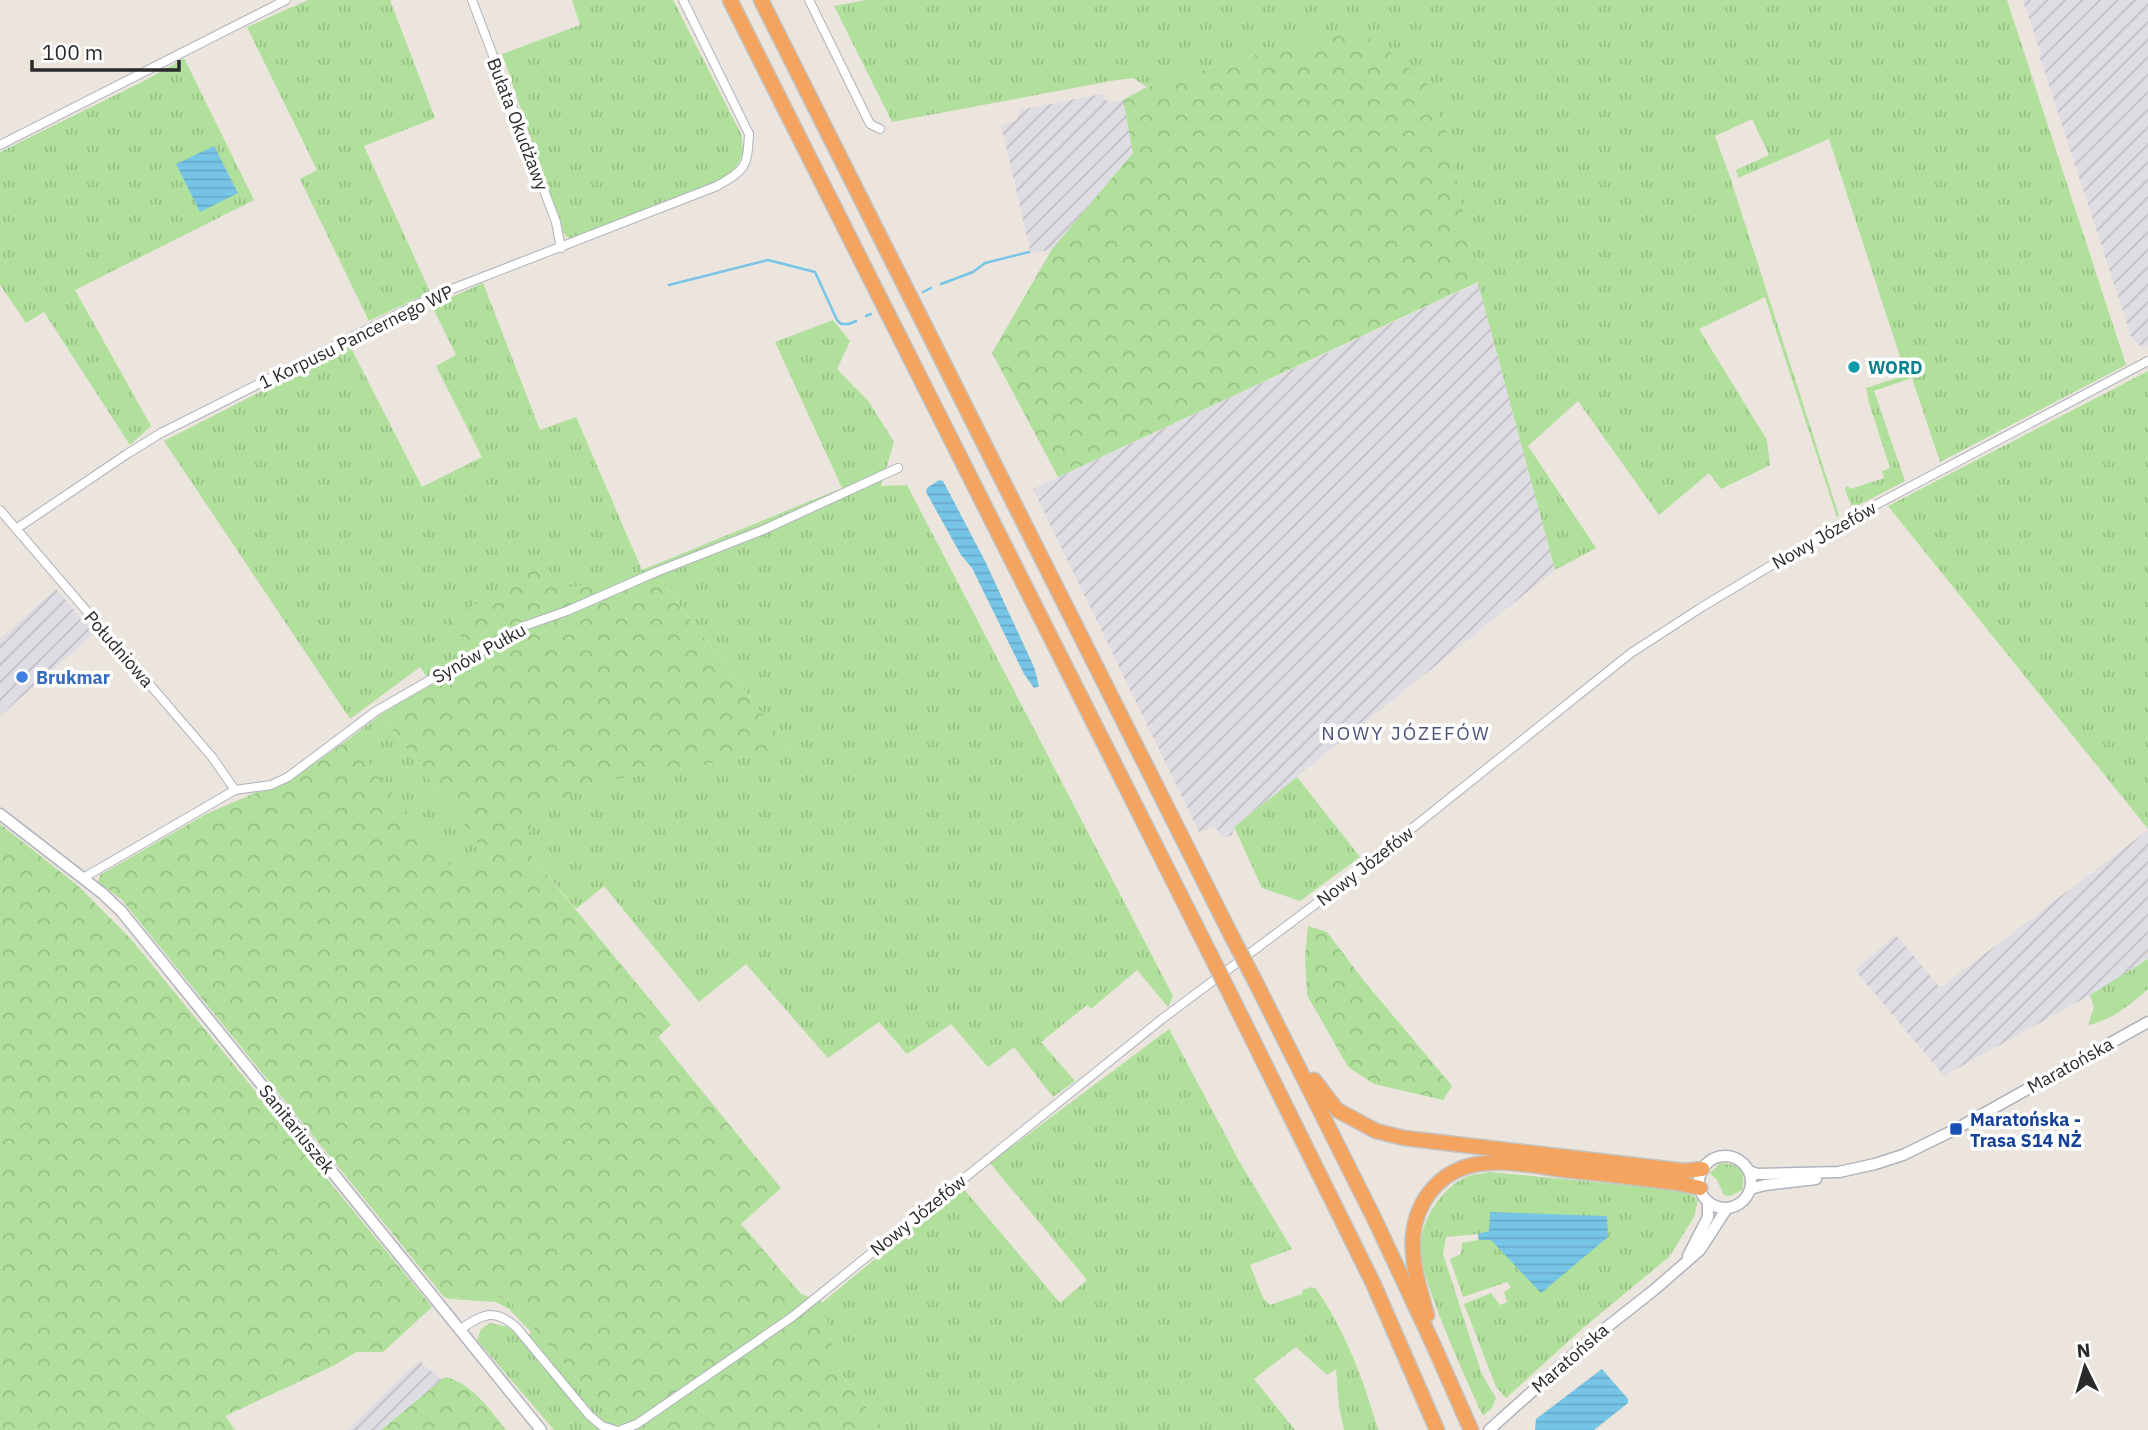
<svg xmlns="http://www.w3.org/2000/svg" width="2148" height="1430" viewBox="0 0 2148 1430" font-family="'IBM Plex Sans',sans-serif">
	<defs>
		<pattern id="industrial-furrows" width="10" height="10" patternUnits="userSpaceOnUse" patternTransform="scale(1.75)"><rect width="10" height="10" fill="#dfdde4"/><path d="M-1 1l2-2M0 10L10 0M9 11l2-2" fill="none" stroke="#c0bec4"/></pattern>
		<pattern id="grass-tufts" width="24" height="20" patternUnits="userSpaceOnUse" patternTransform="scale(1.75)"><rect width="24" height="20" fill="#b1df9c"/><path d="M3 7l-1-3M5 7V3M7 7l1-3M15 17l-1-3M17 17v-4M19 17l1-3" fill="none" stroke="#98c087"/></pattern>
		<pattern id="forest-crowns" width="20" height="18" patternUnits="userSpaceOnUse" patternTransform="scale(1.75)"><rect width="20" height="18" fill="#b1df9c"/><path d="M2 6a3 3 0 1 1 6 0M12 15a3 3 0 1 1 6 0" fill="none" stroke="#98c087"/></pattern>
		<pattern id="water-rules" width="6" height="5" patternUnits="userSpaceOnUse" patternTransform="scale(1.75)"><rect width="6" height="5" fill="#76c5e7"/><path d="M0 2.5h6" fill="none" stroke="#66a9c6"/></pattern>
	</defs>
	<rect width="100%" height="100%" fill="#ebe5dd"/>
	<g fill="url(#industrial-furrows)">
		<polygon points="2023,0 2148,0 2148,345 2142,348 2131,336 2039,55 2041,54"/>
		<polygon points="1102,94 1108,102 1123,100 1133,153 1052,249 1031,254 1001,125 1016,121 1020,110"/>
		<polygon points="1478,283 1555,570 1234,827 1232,835 1222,838 1215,826 1199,832 1033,489"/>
		<polygon points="56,589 94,633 0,716 0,639"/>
		<polygon points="2148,830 2148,959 2090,995 1944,1076 1855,970 1896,935 1940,988"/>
		<polygon points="419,1361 502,1430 347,1430"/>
	</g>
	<g fill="url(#grass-tufts)">
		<polygon points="308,0 390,0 435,118 364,146 430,292 369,321 300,179 317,170 247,27"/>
		<polygon points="572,0 673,0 742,136 743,154 735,169 715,184 575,240 567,237 563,232 502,54 580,25"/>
		<polygon points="866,0 2007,0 2126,365 1940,462 1912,378 1874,391 1905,481 1857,506 1851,505 1845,490 1846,487 1848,486 1850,489 1884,478 1882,471 1890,468 1869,403 1866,388 1906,375 1829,139 1738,178 1736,170 1769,155 1752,119 1715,136 1730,177 1839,516 1837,517 1765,297 1699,329 1767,440 1770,465 1721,489 1709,473 1659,515 1578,401 1528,446 1596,548 1555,570 1478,283 1446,130 1348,31 1250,56 1147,87 1133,78 1111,81 892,122 834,6"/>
		<polygon points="184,58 254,200 75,290 151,426 130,445 44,312 26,323 0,285 0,152 148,79"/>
		<polygon points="483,283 540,430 576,417 642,570 842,488 775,342 833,320 850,341 837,369 869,402 894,442 881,486 907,485 1173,996 1168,1007 1137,970 1091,1009 1087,1005 1041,1042 1075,1081 1053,1097 1014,1047 988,1067 951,1024 907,1054 879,1022 828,1058 746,964 699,1002 604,886 576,909 523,846 535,815 588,784 790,750 659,578 563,588 450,622 479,657 433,685 420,667 350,719 164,441 350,346 422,487 482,457 436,366 456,355 432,306"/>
		<polygon points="2148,371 2148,829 1888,506"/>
		<polygon points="381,714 491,860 448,866 350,738"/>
		<polygon points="1297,777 1360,857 1300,901 1262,888 1234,827"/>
		<path d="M2148 959V989C2129 1005 2113 1020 2088 1025L2094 1007 2090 995Z"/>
		<path d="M1169 1029 1239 1161 1292 1249 1250 1265 1263 1298 1270 1305 1302 1294V1290L1312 1287 1316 1289C1345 1330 1364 1381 1378 1430H1344L1339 1406 1336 1369 1327 1375 1296 1347 1254 1379 1295 1430H884L839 1372 823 1302 962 1187 1060 1303 1087 1280 990 1163Z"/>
		<path d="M1720 1163C1741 1164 1746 1170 1742 1190L1730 1196 1724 1195 1717 1180 1710 1173Z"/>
		<path d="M1490 1172 1687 1191 1698 1200 1694 1217 1669 1257 1583 1328 1506 1398 1496 1387 1464 1304 1491 1293 1500 1305 1507 1302 1504 1292 1511 1287 1507 1282 1463 1297 1450 1259 1461 1254 1462 1243 1478 1240V1234L1446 1237 1443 1254 1482 1375 1496 1398 1492 1408 1483 1416C1467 1382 1452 1348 1438 1312 1431 1292 1422 1271 1421 1250 1419 1221 1442 1187 1468 1176 1475 1174 1483 1174 1490 1172Z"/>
		<polygon points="487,1292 510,1301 621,1430 554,1430 477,1340 481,1329 490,1323 508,1327 524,1342 531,1332 509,1309 496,1302 451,1299"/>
	</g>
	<g fill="url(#forest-crowns)">
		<polygon points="1348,31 1379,43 1427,84 1446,130 1478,282 1058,477 992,353 1052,249 1133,153 1123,100 1147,87 1250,56"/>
		<polygon points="534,563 563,588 658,577 790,750 588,784 535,815 523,846 671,1025 658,1037 781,1188 741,1224 801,1294 823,1302 839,1372 884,1430 621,1430 510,1301 487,1292 451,1299 444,1297 121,899 98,882 100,875 206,814 255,793 287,783 350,738 448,865 491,860 381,714 479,657 449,622"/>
		<polygon points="0,824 77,885 130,938 432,1307 383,1352 356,1352 333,1366 225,1416 235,1430 0,1430"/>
		<polygon points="1308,926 1327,932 1364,981 1452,1086 1443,1100 1374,1084 1348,1067 1307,995 1305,956"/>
		<path d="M445 1377C472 1383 490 1410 506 1430H381Z"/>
	</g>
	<g fill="url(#water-rules)">
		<polygon points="214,146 238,193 200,212 176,164"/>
		<polygon points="939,480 943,481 985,561 1034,667 1039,686 1034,688 1024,674 972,568 961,555 926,492 927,488"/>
		<polygon points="1490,1212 1607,1216 1608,1237 1541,1293 1491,1240 1479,1240 1478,1234 1489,1231"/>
		<polygon points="1602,1369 1628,1399 1628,1403 1594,1430 1535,1430 1536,1419"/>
	</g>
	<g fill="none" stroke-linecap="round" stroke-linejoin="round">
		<g stroke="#76c5e7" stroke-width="2.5">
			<polyline points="941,284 973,272 985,263 1029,252"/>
			<polyline points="669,285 768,260 815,272 837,320 841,324 849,324 856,321"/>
			<polyline points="923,292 931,288"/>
			<polyline points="866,316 871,314"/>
		</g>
		<g stroke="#b0b3bd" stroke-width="10">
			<g id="street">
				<polyline points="472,0 556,222 561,248"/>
				<polyline points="809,0 870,124 880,129"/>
				<polyline points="0,145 286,0"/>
				<polyline points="0,510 212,757 235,790"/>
				<path d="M16 529 127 454 161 433 434 296 717 186C746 169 747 168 749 134L683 0"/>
				<polyline points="83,878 235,790 271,785 288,777 376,711 524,626 567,611 656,572 763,530 898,468"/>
				<path d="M459 1330C482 1315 493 1307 516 1327L589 1415 602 1426 615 1430"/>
				<polyline points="621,1430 637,1424 792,1317 1162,1019 1345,882 1631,653 1702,607 1847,520 2148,361"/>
			</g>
		</g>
		<g stroke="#b0b3bd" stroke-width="13">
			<g id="secondary">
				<polyline points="0,814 102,893 121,911 541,1430"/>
				<circle cx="1725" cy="1182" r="26"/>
				<polyline points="1749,1171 1757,1174 1839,1172 1875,1164 1903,1155 1956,1129 2148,1022"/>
				<polyline points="1750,1189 1765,1185 1816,1179"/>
				<polyline points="1688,1256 1708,1217 1708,1202"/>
				<polyline points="1489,1430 1584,1345 1654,1290 1700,1250 1727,1208"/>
			</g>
		</g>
		<g stroke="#c3c3c3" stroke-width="17">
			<g id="highway">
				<polyline points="730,0 1209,952"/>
				<polyline points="761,0 1231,935"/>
				<polyline points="1255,981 1374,1218 1433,1344 1471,1430"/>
				<polyline points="1232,998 1373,1283 1437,1430"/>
				<polyline points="1314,1080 1337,1110 1376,1131 1404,1138 1685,1171 1702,1169"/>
				<path d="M1427 1315C1420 1290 1411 1263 1413 1236 1416 1204 1436 1175 1469 1166 1500 1158 1534 1166 1565 1170 1602 1174 1639 1178 1677 1183L1700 1188"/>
			</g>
		</g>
		<use href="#street" stroke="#fff" stroke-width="8"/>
		<use href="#secondary" stroke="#fff" stroke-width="10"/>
		<use href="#highway" stroke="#f4a45f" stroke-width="14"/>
		<g stroke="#c3c3c3" stroke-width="17" stroke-linecap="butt">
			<g id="highway-bridge">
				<polyline points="1231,935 1255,981"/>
				<polyline points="1209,952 1232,998"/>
			</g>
		</g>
		<use href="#highway-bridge" stroke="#f4a45f" stroke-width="14"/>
	</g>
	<circle fill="#0f9aa8" stroke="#fff" stroke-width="2.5" cx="1854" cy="367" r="7"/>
	<circle fill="#3f7fe0" stroke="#fff" stroke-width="2.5" cx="22" cy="677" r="7"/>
	<rect fill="#1a4fb4" stroke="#fff" stroke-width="2.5" x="1949" y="1122" width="14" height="14" rx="3.5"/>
	<g text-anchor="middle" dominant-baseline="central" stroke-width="7" stroke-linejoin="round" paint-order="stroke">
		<g font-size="18" fill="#2a2a2a" stroke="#fff">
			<text transform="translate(518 124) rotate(69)">Bułata Okudżawy</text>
			<text transform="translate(356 337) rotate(-26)">1 Korpusu Pancernego WP</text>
			<text transform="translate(1824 535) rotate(-30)">Nowy Józefów</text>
			<text transform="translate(119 649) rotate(49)">Południowa</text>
			<text transform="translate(479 653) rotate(-29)">Synów Pułku</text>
			<text transform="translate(1365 866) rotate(-38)">Nowy Józefów</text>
			<text transform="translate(2070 1065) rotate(-29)">Maratońska</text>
			<text transform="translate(297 1129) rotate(51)">Sanitariuszek</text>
			<text transform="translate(918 1215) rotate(-39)">Nowy Józefów</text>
			<text transform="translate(1570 1358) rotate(-41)">Maratońska</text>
		</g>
		<g font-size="18" font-weight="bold" fill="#0d838f" stroke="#fff" text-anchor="start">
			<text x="1868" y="367">WORD</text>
		</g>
		<g font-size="18" font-weight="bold" fill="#366cbe" stroke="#fff" text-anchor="start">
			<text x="36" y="677">Brukmar</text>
		</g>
		<g font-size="18" font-weight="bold" fill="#164399" stroke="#fff" text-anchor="start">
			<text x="1970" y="1119">Maratońska -<tspan x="1970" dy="21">Trasa S14 NŻ</tspan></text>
		</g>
		<g font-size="19" letter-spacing="2" fill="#4d5378" stroke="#fff">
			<text x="1406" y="733">NOWY JÓZEFÓW</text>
		</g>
	</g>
	<g transform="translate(2085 1367) rotate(355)" stroke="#ffffff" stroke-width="5" paint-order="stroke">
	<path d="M0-5L12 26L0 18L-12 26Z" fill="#2a2a2a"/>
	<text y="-10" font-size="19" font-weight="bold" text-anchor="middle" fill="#2a2a2a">N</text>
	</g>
	<path d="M32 60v10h147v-10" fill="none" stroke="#2a2a2a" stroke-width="3.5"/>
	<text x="42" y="60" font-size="21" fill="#2a2a2a" stroke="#ffffff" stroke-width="5" paint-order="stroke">100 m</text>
</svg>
